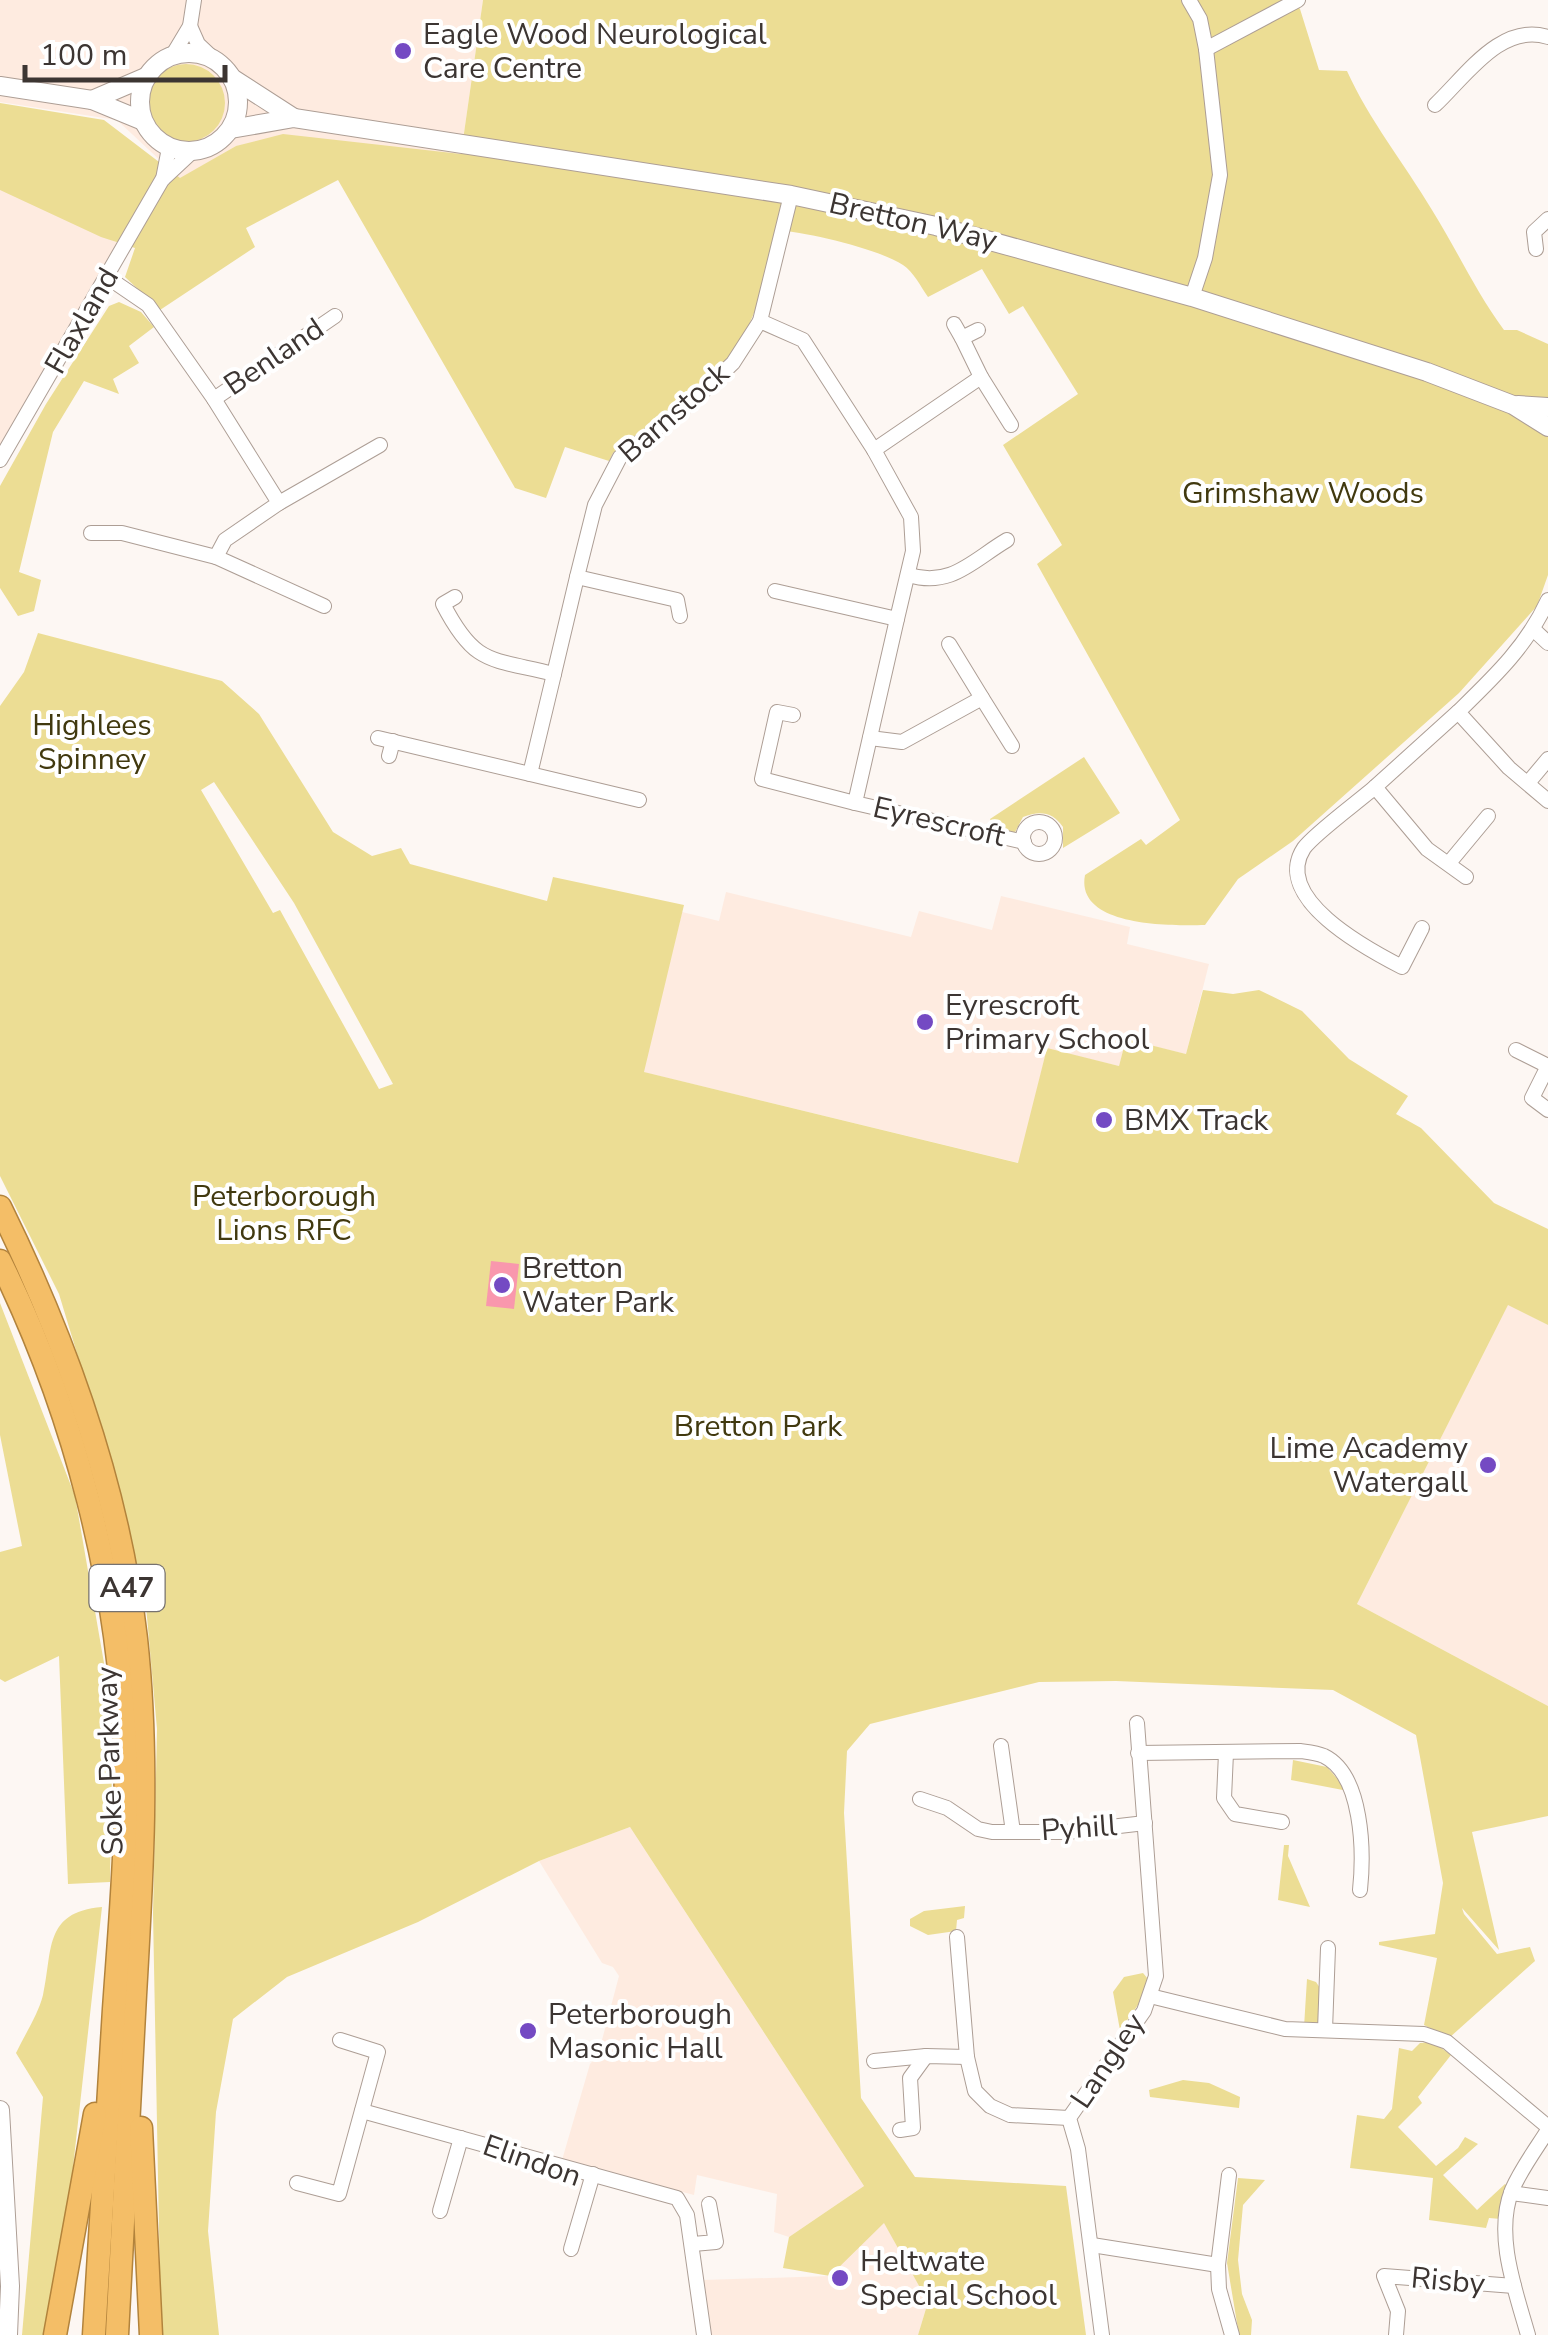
<svg xmlns="http://www.w3.org/2000/svg" width="1548" height="2335" viewBox="0 0 1548 2335" font-family="'Nunito Sans',sans-serif">
	<rect width="100%" height="100%" fill="#fdf7f3"/>
	<g fill="#feebe0">
		<polygon points="0,0 483,0 461,154 236,146 180,179 117,120 0,102"/>
		<polygon points="0,188 122,245 0,459"/>
		<polygon points="726,892 911,937 919,911 992,930 1001,896 1130,927 1127,944 1209,964 1186,1054 1126,1040 1119,1066 1047,1049 1019,1163 643,1072 682,912 719,921"/>
		<polygon points="1508,1304 1548,1325 1548,1706 1357,1604"/>
		<polygon points="630,1827 864,2186 789,2237 774,2232 777,2194 697,2175 694,2195 562,2160 590,2064 598,2055 619,1976 613,1967 602,1963 539,1861"/>
		<polygon points="884,2222 928,2302 918,2335 710,2335 703,2280 829,2276"/>
	</g>
	<g fill="#ecdd94" fill-rule="evenodd">
		<path d="M483 0H1292L1300 9 1319 70 1347 71C1369 120 1404 163 1432 210 1457 250 1476 292 1504 330H1517L1548 344V575L1537 606 1459 693 1293 841 1238 879 1205 925C1171 926 1075 927 1085 875L1141 839 1146 845 1180 820 1037 564 1062 545 1003 445 1078 394 1023 306 1009 314 982 269 928 297C921 287 913 271 903 265 879 249 806 232 777 230 769 257 764 287 754 313 730 376 666 414 613 453L609 461 565 447 546 498 515 488 338 180 246 228 255 247 160 310 125 277 135 248 101 237 0 190V103L104 120 180 178 236 146 283 134 461 154Z"/>
		<circle cx="186" cy="103" r="39"/>
		<polygon points="119,302 141,312 154,327 129,346 139,363 113,379 119,394 84,381 53,432 19,572 41,580 34,611 18,616 0,588 0,486 46,404 109,306"/>
		<path d="M38 633 222 681 259 714 333 832 372 856 401 848 410 864 547 901 553 877 684 905 644 1072 1018 1163 1047 1048 1119 1066 1126 1039 1186 1054 1203 990 1233 994 1259 990 1302 1011 1349 1059 1408 1096 1396 1114 1421 1128 1494 1203 1548 1229V1325L1508 1305 1357 1604 1548 1706V1816L1472 1832 1499 1950 1462 1908 1464 1914 1497 1954 1530 1947 1535 1961 1449 2038 1424 2025 1437 1958 1379 1945V1942L1435 1934 1443 1883 1416 1735 1333 1690 1116 1681 1039 1682 870 1724 847 1751 844 1813 861 2098 915 2177 1066 2186 1086 2335H918L928 2302 884 2223 830 2276 783 2268 789 2237 864 2186 630 1827 539 1861 418 1922 287 1977 233 2019 216 2112 208 2231 219 2335H161L153 1913 157 1729 146 1606 112 1469 59 1294 0 1176V706L24 672ZM214 782 294 903 393 1084 379 1089 280 910 273 913 201 790Z"/>
		<path d="M1084 757 1120 813 1063 848V827C1053 812 1040 810 1023 817L1014 834 994 826 990 819Z"/>
		<polygon points="0,1303 75,1496 104,1663 112,1766 110,1882 68,1884 59,1656 5,1682 0,1679 0,1552 22,1546 0,1435"/>
		<polygon points="1293,1760 1327,1767 1348,1791 1291,1780"/>
		<polygon points="1284,1845 1289,1845 1288,1856 1310,1907 1278,1900"/>
		<polygon points="965,1906 964,1918 957,1920 956,1931 928,1935 910,1926 910,1919 924,1911"/>
		<path d="M102 1907 67 2221 48 2335H22L43 2097 16 2053C25 2034 38 2015 43 1995 53 1951 43 1912 102 1907Z"/>
		<polygon points="1143,1973 1148,1979 1138,2005 1120,2030 1113,1992 1124,1977"/>
		<polygon points="1307,1979 1316,1982 1322,1991 1318,2022 1313,2027 1304,2027"/>
		<polygon points="1433,2042 1451,2055 1418,2097 1422,2103 1398,2127 1436,2166 1458,2148 1465,2137 1478,2144 1443,2175 1477,2210 1505,2184 1508,2187 1501,2219 1489,2218 1486,2228 1429,2220 1433,2178 1350,2168 1357,2115 1384,2119 1392,2109 1399,2048 1412,2051 1420,2043"/>
		<polygon points="1183,2080 1209,2083 1240,2097 1239,2108 1150,2097 1149,2090"/>
		<polygon points="1238,2178 1265,2180 1243,2205 1238,2260 1242,2294 1252,2320 1251,2335 1239,2335 1227,2263"/>
	</g>
	<polygon fill="#f997ad" points="491,1261 519,1264 514,1309 486,1306"/>
	<g fill="none" stroke-linecap="round" stroke-linejoin="round">
		<g stroke="#ad9e95" stroke-width="16">
			<g id="minor">
				<polyline points="1189,0 1200,19 1206,49 1220,175 1205,258 1192,297"/>
				<polyline points="190,26 198,44 216,61"/>
				<polyline points="1206,49 1298,0"/>
				<polyline points="172,56 190,26 194,0"/>
				<path d="M1435 105C1466 76 1501 22 1548 37"/>
				<polyline points="163,179 169,148"/>
				<polyline points="1536,249 1534,232 1548,219"/>
				<polyline points="760,321 803,340 874,450 911,517 913,551 897,619 775,591"/>
				<polyline points="954,324 962,338"/>
				<polyline points="981,377 1011,425"/>
				<polyline points="214,399 335,316"/>
				<polyline points="874,450 981,377 962,338 978,330"/>
				<polyline points="0,460 162,180 192,152"/>
				<polyline points="279,503 380,445"/>
				<polyline points="91,533 122,533 216,557 225,540 279,503 214,399 148,305 107,277"/>
				<polyline points="216,557 324,606"/>
				<path d="M909 575C951 588 973 560 1007 540"/>
				<path d="M455 597 443 604C475 666 490 658 554 674L577 577"/>
				<path d="M1548 600C1527 646 1494 677 1458 712L1509 768 1548 801"/>
				<polyline points="680,616 677,600 577,577 595,505 620,457 693,401 733,363 760,321 791,195"/>
				<polyline points="897,619 855,803 1024,842"/>
				<polyline points="1534,630 1548,643"/>
				<polyline points="982,698 1012,746"/>
				<polyline points="1458,712 1375,787 1427,849 1466,877"/>
				<polyline points="793,715 777,712 762,779 855,803"/>
				<polyline points="378,738 530,774 554,674"/>
				<polyline points="870,738 902,742 982,698 949,644"/>
				<polyline points="389,756 393,741"/>
				<polyline points="530,774 639,800"/>
				<polyline points="1528,783 1548,759"/>
				<path d="M1375 787C1359 801 1314 834 1304 848 1271 898 1367 949 1402 967L1422 928"/>
				<circle cx="1039" cy="838" r="16"/>
				<polyline points="1449,863 1488,816"/>
				<polyline points="1516,1050 1548,1066 1532,1098 1548,1110"/>
				<polyline points="1001,1746 1013,1832"/>
				<path d="M1138 1753 1300 1751C1307 1752 1317 1753 1324 1756 1363 1775 1364 1852 1360 1890"/>
				<polyline points="1226,1753 1224,1798 1235,1814 1282,1822"/>
				<polyline points="920,1799 947,1808 978,1829 992,1832 1067,1832 1145,1823"/>
				<polyline points="957,1937 967,2057 975,2091 990,2106 1010,2115 1069,2118"/>
				<polyline points="1150,1996 1285,2029 1424,2034 1447,2042 1548,2127"/>
				<polyline points="1325,2030 1328,1948"/>
				<polyline points="874,2061 926,2056 967,2057"/>
				<polyline points="362,2111 677,2198 687,2215 704,2335"/>
				<polyline points="900,2130 913,2128 910,2078 926,2056"/>
				<polyline points="1229,2175 1218,2265 1219,2289 1232,2335"/>
				<polyline points="297,2183 339,2194 378,2052 340,2040"/>
				<polyline points="1511,2193 1548,2198"/>
				<polyline points="440,2211 461,2138"/>
				<polyline points="693,2244 716,2242 709,2204"/>
				<polyline points="1092,2245 1218,2265"/>
				<polyline points="571,2249 593,2174"/>
				<polyline points="1102,2335 1078,2149 1069,2118 1144,2011 1156,1976 1137,1723"/>
				<polyline points="1396,2335 1398,2311 1384,2276 1514,2286"/>
				<path d="M1528 2335C1516 2292 1494 2235 1512 2190 1521 2169 1536 2149 1548 2130"/>
			</g>
		</g>
		<g stroke="#ad9e95" stroke-width="20">
			<g id="tertiary">
				<circle cx="189" cy="102" r="49"/>
				<polyline points="232,78 294,118"/>
				<polyline points="0,86 92,100 143,121"/>
				<polyline points="92,100 148,76"/>
				<polyline points="231,129 294,118 791,195 936,226 1192,297 1427,372 1513,405 1548,427"/>
				<polyline points="1518,405 1548,407"/>
				<polyline points="0,2110 10,2286 8,2335"/>
			</g>
		</g>
		<g stroke="#b2833c" stroke-width="25">
			<g id="trunk">
				<path d="M0 1207C66 1341 119 1490 136 1639 149 1758 142 1875 135 1995 129 2108 123 2222 117 2335"/>
				<path d="M0 1261C74 1411 119 1583 125 1751 128 1837 120 1923 114 2009 107 2118 101 2226 94 2335"/>
				<polyline points="141,2128 151,2335"/>
				<polyline points="55,2335 95,2114"/>
			</g>
		</g>
		<use href="#minor" stroke="#fff" stroke-width="14"/>
		<use href="#tertiary" stroke="#fff" stroke-width="18"/>
		<use href="#trunk" stroke="#f4be67" stroke-width="22"/>
	</g>
	<g fill="#744ac3" stroke="#fff" stroke-width="4">
		<circle cx="403" cy="51" r="10"/>
		<circle cx="925" cy="1022" r="10"/>
		<circle cx="1104" cy="1120" r="10"/>
		<circle cx="502" cy="1285" r="10"/>
		<circle cx="1488" cy="1465" r="10"/>
		<circle cx="528" cy="2031" r="10"/>
		<circle cx="840" cy="2278" r="10"/>
	</g>
	<g text-anchor="middle" dominant-baseline="central" stroke-width="8" stroke-linejoin="round" paint-order="stroke">
		<rect fill="#fff" stroke="#767270" stroke-width="2.5" x="89.5" y="1565" width="75" height="46" rx="8"/>
		<g font-size="28" font-weight="bold" fill="#3c3532">
			<text x="127" y="1588">A47</text>
		</g>
		<g font-size="30" fill="#3c3532" stroke="#fff" text-anchor="start">
			<text x="423" y="34">Eagle Wood Neurological<tspan x="423" dy="34">Care Centre</tspan></text>
			<text x="945" y="1005">Eyrescroft<tspan x="945" dy="34">Primary School</tspan></text>
			<text x="1124" y="1120">BMX Track</text>
			<text x="522" y="1268">Bretton<tspan x="522" dy="34">Water Park</tspan></text>
			<text x="1468" y="1448" text-anchor="end">Lime Academy<tspan x="1468" dy="34">Watergall</tspan></text>
			<text x="548" y="2014">Peterborough<tspan x="548" dy="34">Masonic Hall</tspan></text>
			<text x="860" y="2261">Heltwate<tspan x="860" dy="34">Special School</tspan></text>
		</g>
		<g font-size="30" fill="#3c3532" stroke="#fff">
			<text transform="translate(913 222) rotate(13)">Bretton Way</text>
			<text transform="translate(82 321) rotate(-60)">Flaxland</text>
			<text transform="translate(274 357) rotate(-34)">Benland</text>
			<text transform="translate(674 413) rotate(-41)">Barnstock</text>
			<text transform="translate(939 822) rotate(13)">Eyrescroft</text>
			<text transform="translate(110 1761) rotate(-92)">Soke Parkway</text>
			<text transform="translate(1079 1828) rotate(-4)">Pyhill</text>
			<text transform="translate(1108 2061) rotate(-56)">Langley</text>
			<text transform="translate(532 2161) rotate(19)">Elindon</text>
			<text transform="translate(1448 2281) rotate(5)">Risby</text>
		</g>
		<g font-size="30" fill="#41390f" stroke="#fff">
			<text x="1303" y="493">Grimshaw Woods</text>
			<text x="92" y="725">Highlees<tspan x="92" dy="34">Spinney</tspan></text>
			<text x="284" y="1196">Peterborough<tspan x="284" dy="34">Lions RFC</tspan></text>
			<text x="758" y="1426">Bretton Park</text>
		</g>
	</g>
	<path d="M25 65v15h200v-15" fill="none" stroke="#3c3532" stroke-width="5"/>
	<text x="40" y="65" font-size="30" fill="#3c3532" stroke="#ffffff" stroke-width="8" paint-order="stroke">100 m</text>
</svg>
